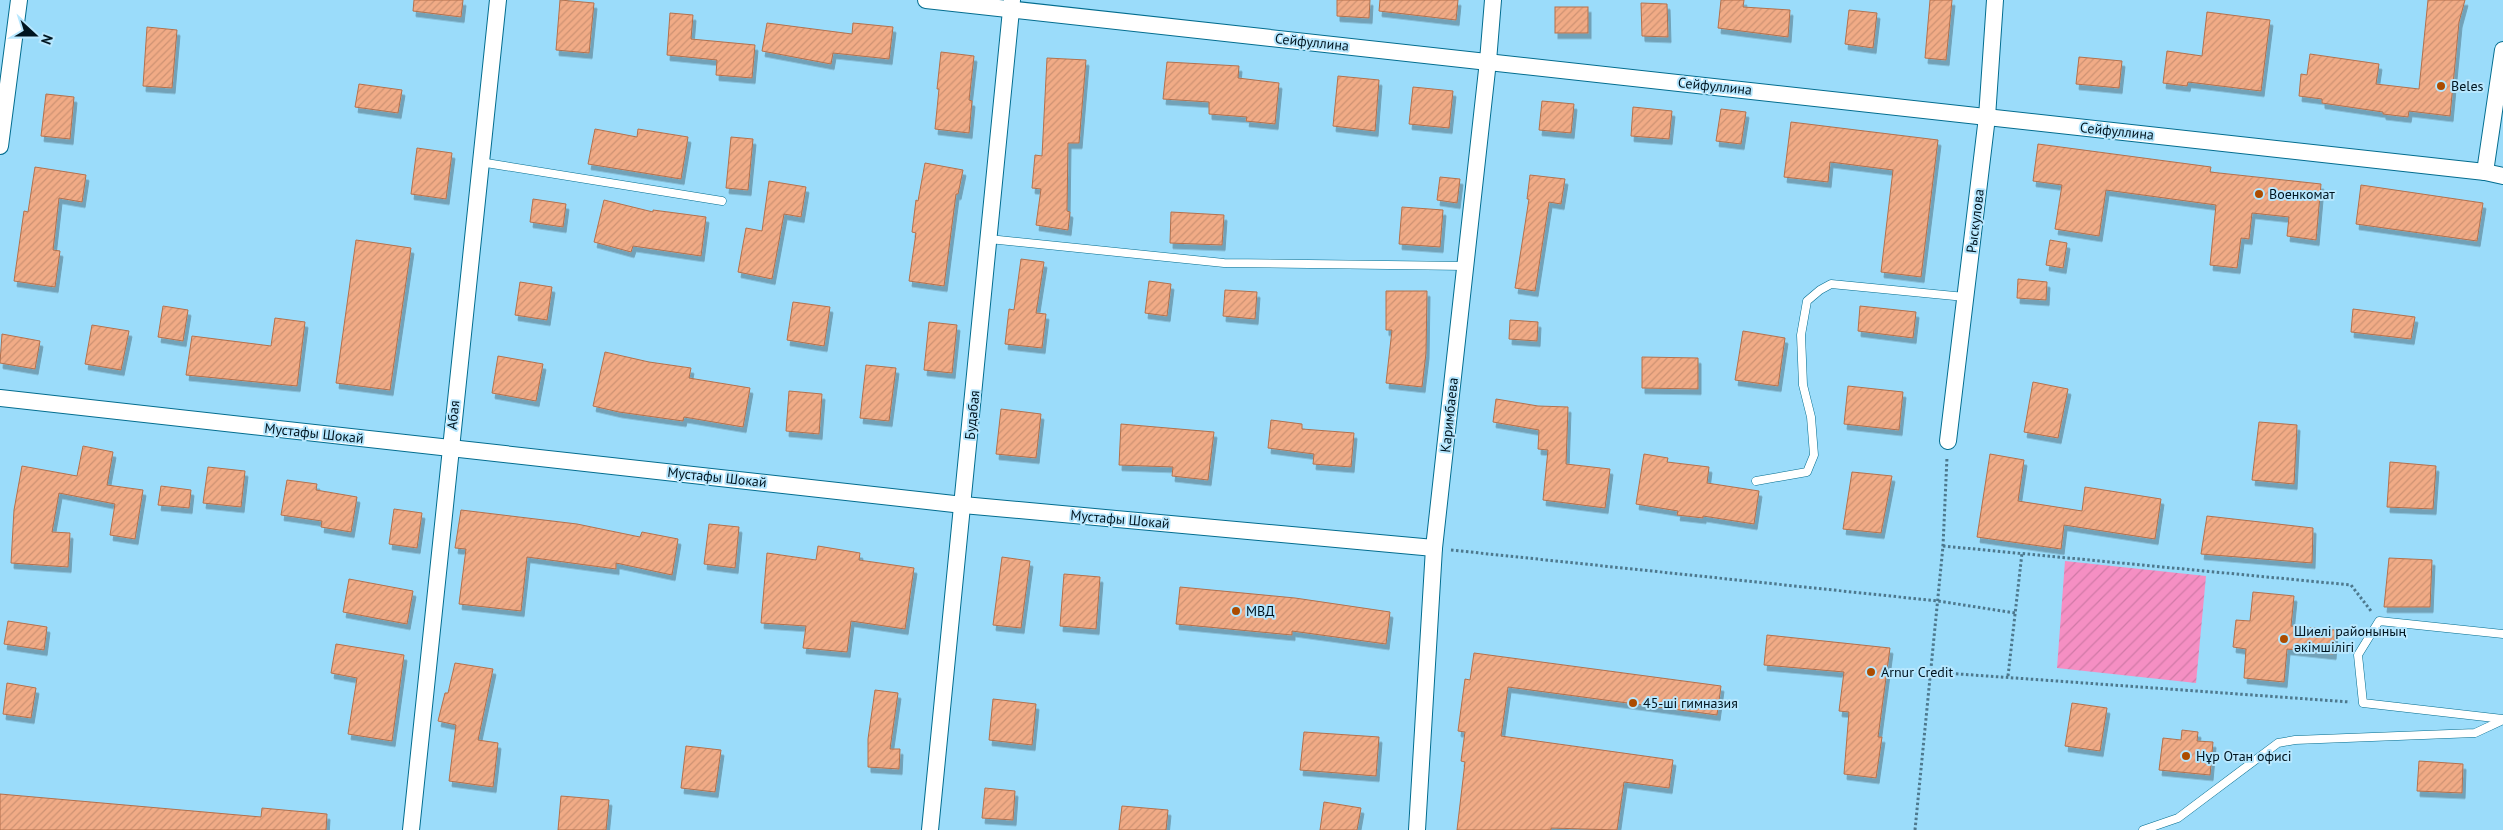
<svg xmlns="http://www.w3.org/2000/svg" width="2503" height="830" viewBox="0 0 2503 830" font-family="'PT Sans',sans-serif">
	<defs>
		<pattern id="garden-furrows" width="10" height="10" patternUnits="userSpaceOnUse" patternTransform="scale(1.25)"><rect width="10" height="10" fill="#f58fc3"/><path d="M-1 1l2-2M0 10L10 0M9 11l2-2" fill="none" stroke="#d07aa7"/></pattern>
		<pattern id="building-hatch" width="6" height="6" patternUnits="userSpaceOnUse" patternTransform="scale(1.25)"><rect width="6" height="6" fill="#f1ab86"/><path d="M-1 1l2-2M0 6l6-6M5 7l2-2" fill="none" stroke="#cd9273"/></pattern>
		<filter id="shadow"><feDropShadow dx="3" dy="5.5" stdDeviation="0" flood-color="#0004"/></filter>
	</defs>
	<rect width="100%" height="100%" fill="#9bdcfa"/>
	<polygon fill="url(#garden-furrows)" points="2065,561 2206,576 2196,683 2057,668"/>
	<g fill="url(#building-hatch)" stroke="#b3714d" filter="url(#shadow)">
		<polygon points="414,0 463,0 461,17 413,11"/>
		<polygon points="560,0 594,3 589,53 556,50"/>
		<polygon points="1337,0 1370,0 1369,18 1337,16"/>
		<polygon points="1380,0 1458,0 1456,20 1379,11"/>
		<polygon points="1721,0 1744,0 1743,7 1790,10 1788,37 1718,28"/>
		<polygon points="1930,0 1952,0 1946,60 1925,58"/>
		<polygon points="2428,0 2465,0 2459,22 2450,116 2409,111 2408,117 2383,114 2383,112 2322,103 2322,99 2299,96 2301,74 2307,75 2310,54 2379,64 2376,84 2419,89"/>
		<polygon points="1641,3 1667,4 1668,37 1642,36"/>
		<rect x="1555" y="7" width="33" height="26"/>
		<polygon points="1849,10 1877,13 1873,48 1845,44"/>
		<polygon points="2207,12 2270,20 2261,91 2188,82 2187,86 2163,83 2167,51 2202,56"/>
		<polygon points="670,13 693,15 691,39 755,45 752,78 716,75 717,60 667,55"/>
		<polygon points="767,23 852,34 853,23 893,27 889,59 833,53 831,64 762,51"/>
		<polygon points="147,27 177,30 172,88 143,86"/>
		<polygon points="941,52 974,56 969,100 972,101 969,133 935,129 939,89 937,89"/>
		<polygon points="2079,57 2122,61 2119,88 2076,84"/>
		<polygon points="1047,58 1086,60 1079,143 1068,143 1067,211 1070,212 1068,230 1036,225 1041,189 1032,188 1035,155 1042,156"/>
		<polygon points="1167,62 1239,66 1238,78 1279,83 1275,124 1246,121 1247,117 1209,114 1209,102 1163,99"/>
		<polygon points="1338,76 1379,80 1375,131 1333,126"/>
		<polygon points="359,84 402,90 398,113 355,107"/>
		<polygon points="1413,87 1453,91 1449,128 1409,124"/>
		<polygon points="46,94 74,97 70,139 41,136"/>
		<polygon points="1542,101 1574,104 1571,133 1539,130"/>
		<polygon points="1633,107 1672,111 1669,139 1631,136"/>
		<polygon points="1721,109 1746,112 1741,144 1716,141"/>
		<polygon points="1791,122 1938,140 1921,277 1881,272 1893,170 1830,162 1828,182 1784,177"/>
		<polygon points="595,129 637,137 638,129 688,137 681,179 588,164"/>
		<polygon points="731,137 753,139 748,190 726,188"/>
		<polygon points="2038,144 2211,167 2210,172 2321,184 2316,240 2287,236 2289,217 2252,213 2249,239 2241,238 2237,268 2210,265 2216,205 2106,190 2099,236 2055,229 2062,185 2033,181"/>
		<polygon points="417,148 452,153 446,199 411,194"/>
		<polygon points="925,163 963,170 958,194 956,194 944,286 909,281 916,233 912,232 916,200 918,201"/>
		<polygon points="35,167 86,175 82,202 59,198 53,250 60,251 55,287 14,281 24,211 28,212"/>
		<polygon points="1530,175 1565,179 1561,204 1549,202 1535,291 1515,288 1529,199 1527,199"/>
		<polygon points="1440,177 1460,179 1457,203 1437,200"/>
		<polygon points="769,181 806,187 801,217 784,214 772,279 738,272 746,228 762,231"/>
		<polygon points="2361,185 2483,203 2477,241 2356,224"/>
		<polygon points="533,199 566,204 563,227 530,222"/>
		<polygon points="604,200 653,212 653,210 706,217 701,256 633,246 631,252 594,242"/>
		<polygon points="1402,207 1443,210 1440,247 1399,244"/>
		<polygon points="1171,212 1224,215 1222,245 1170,243"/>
		<polygon points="356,240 411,248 390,390 336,383"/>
		<polygon points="2050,240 2067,243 2063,268 2046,265"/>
		<polygon points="1021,259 1044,262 1036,313 1046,314 1042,348 1005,344 1009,309 1014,310"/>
		<polygon points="2018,279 2047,282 2046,300 2017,298"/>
		<polygon points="1149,281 1171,284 1167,316 1145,313"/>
		<polygon points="520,282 552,287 547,320 515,315"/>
		<polygon points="1225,290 1257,292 1255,319 1223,316"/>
		<polygon points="1386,291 1427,291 1426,353 1422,387 1386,383 1392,330 1386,330"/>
		<polygon points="793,302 830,307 824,346 787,340"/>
		<polygon points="163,306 188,310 183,341 158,337"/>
		<polygon points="1860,306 1916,312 1913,338 1858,331"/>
		<polygon points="2353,309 2415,317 2411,339 2351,332"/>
		<polygon points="275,318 305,322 297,386 186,375 192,336 271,346"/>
		<polygon points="1510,320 1538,322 1537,341 1509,339"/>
		<polygon points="929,322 957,325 952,373 924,370"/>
		<polygon points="92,325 129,331 121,370 85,364"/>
		<polygon points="1743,331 1785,338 1778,386 1735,380"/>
		<polygon points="2,334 40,341 35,369 0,363"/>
		<polygon points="605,352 649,362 691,368 689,378 750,388 743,427 684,417 683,421 619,412 593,406"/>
		<polygon points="498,356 543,364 536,401 492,393"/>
		<polygon points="1642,357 1698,358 1698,389 1642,388"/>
		<polygon points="866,365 896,368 889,421 860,418"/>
		<polygon points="2033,382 2068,389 2058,438 2024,432"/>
		<polygon points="1848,386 1903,392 1899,430 1844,424"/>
		<polygon points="789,391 822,394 819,434 786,431"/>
		<polygon points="1496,399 1538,406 1568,407 1566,464 1610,469 1605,508 1543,500 1548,450 1538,449 1539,430 1493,422"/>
		<polygon points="1001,409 1041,414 1036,458 996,454"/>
		<polygon points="1271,420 1302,424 1302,429 1354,433 1351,467 1313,464 1314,454 1268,448"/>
		<polygon points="2259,422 2297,425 2294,484 2252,480"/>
		<polygon points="1121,424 1214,432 1208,480 1172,476 1173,467 1119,465"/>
		<polygon points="83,446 113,452 107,485 143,490 135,539 110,535 115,504 59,493 52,532 70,533 68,567 11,563 14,510 22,466 77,476"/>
		<polygon points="1644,454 1668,458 1667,462 1709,467 1707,483 1759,491 1754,524 1703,516 1703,518 1677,515 1678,511 1636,504"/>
		<polygon points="1990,454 2024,460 2018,501 2082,511 2085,487 2161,499 2155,539 2064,525 2061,549 1977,537"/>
		<polygon points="2390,462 2436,466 2433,509 2387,507"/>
		<polygon points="208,467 245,471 241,507 203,503"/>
		<polygon points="1852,472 1892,476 1881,533 1843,529"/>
		<polygon points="287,480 317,484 316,490 357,497 351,532 321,527 322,521 281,515"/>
		<polygon points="161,486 191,490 189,508 158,505"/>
		<polygon points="394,509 422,513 417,548 389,544"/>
		<polygon points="461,510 577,524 640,537 642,532 678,539 672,575 616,563 616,569 527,557 521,611 459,604 466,549 455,548"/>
		<polygon points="2207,516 2313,528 2312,563 2201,554"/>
		<polygon points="709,524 739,527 735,568 704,564"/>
		<polygon points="818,546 860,553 859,560 914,568 905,629 851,621 847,652 803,648 806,626 761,623 767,553 816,560"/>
		<polygon points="1002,557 1030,561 1021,628 993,625"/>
		<polygon points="2389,558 2432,560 2430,607 2384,607"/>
		<polygon points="1064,574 1100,577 1096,629 1060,626"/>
		<polygon points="349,579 413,591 407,624 343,612"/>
		<polygon points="1180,587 1295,598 1390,612 1386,644 1292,631 1292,635 1176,624"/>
		<polygon points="2253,592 2294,596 2291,626 2335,630 2333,654 2287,649 2284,682 2244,678 2246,649 2233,647 2236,620 2250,621"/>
		<polygon points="8,621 47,627 44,650 4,644"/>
		<polygon points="1767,635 1890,648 1878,737 1882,737 1876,778 1844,774 1849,712 1839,711 1844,672 1764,665"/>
		<polygon points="336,644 404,655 392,741 348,734 357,678 331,673"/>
		<polygon points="1474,653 1721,686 1717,715 1508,687 1501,736 1673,760 1669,788 1624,782 1617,830 1551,828 1551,830 1457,830 1465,762 1461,761 1465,732 1458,731 1465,679 1470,680"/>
		<polygon points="455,663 493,669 478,740 498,743 493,787 449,781 456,725 438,721 445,693 448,693"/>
		<polygon points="7,683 36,688 31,718 3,714"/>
		<polygon points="875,690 898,693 890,749 900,749 899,769 868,767 868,739"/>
		<polygon points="993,699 1036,704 1032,745 989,740"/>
		<polygon points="2072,703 2107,708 2100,751 2065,746"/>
		<polygon points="2182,730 2198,732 2197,741 2213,742 2210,775 2159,770 2163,738 2181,740"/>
		<polygon points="1304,732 1379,737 1376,776 1300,770"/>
		<polygon points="686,746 721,750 715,792 681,788"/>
		<polygon points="2419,761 2463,764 2462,793 2417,791"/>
		<polygon points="985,788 1015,791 1013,820 982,818"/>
		<polygon points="0,794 261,817 262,808 327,814 326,830 0,830"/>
		<polygon points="561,796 609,800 606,830 558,830"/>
		<polygon points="1324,802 1361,808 1357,830 1320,830"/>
		<polygon points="1122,806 1168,810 1166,830 1119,830"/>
	</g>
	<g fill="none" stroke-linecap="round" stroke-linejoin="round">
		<g stroke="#036d8f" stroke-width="9">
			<g id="service">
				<polyline points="480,162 722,201"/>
				<polyline points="989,239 1224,263 1466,266"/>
				<polyline points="1756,481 1807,472 1814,455 1811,417 1803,385 1801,335 1807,301 1820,290 1831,284 1965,297"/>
				<polyline points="2503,634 2379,621 2358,655 2363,703 2503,719"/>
				<polyline points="2143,830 2178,818 2278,743 2295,740 2475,733 2503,720"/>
			</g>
		</g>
		<g stroke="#036d8f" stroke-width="18">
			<g id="minor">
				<polyline points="926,0 2485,172 2503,176"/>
				<polyline points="0,146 19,0"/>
				<polyline points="2485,172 2503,50"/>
				<polyline points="0,398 963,505 1434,548"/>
				<polyline points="1948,441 1987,117 1995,0"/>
				<polyline points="411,830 498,0"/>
				<polyline points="930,830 1012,0"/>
				<polyline points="1417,830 1434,548 1488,61 1493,0"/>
			</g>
		</g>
		<g stroke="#4d788d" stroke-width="3" stroke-dasharray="2.5 2.5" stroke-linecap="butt">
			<polyline points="1943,546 2351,585 2371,611"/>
			<polyline points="1451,550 1938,601 2015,613"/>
			<polyline points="1931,672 2350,702"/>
			<polyline points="2008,676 2022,553"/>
			<polyline points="1915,830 1943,546 1947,457"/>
		</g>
		<use href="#service" stroke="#fff" stroke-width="8"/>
		<use href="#minor" stroke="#fff" stroke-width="16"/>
	</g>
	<g fill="#ac4c00" stroke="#b7e7fe" stroke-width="2">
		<circle cx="2441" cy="86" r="5"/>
		<circle cx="2259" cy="194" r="5"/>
		<circle cx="1236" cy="611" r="5"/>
		<circle cx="2284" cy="639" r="5"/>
		<circle cx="1871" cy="672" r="5"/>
		<circle cx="1633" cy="703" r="5"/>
		<circle cx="2186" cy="756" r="5"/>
	</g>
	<g text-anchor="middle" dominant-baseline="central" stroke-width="4" stroke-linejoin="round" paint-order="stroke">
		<g font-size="14" fill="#001520" stroke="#b7e7fe">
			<text transform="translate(1312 42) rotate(6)">Сейфуллина</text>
			<text transform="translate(1715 86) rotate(6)">Сейфуллина</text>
			<text transform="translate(2117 131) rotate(6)">Сейфуллина</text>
			<text transform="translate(1975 221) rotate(-83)">Рыскулова</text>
			<text transform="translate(453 415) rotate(-84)">Абая</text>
			<text transform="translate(972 415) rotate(-84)">Будабая</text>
			<text transform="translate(1449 415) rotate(-84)">Каримбаева</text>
			<text transform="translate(314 433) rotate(6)">Мустафы Шокай</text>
			<text transform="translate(717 477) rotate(6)">Мустафы Шокай</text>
			<text transform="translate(1120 519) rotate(5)">Мустафы Шокай</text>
		</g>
		<g font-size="14" fill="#001520" stroke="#b7e7fe" text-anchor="start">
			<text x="2451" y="86">Beles</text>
			<text x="2269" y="194">Военкомат</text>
			<text x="1246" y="611">МВД</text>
			<text x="2294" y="631">Шиелі районының<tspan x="2294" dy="16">әкімшілігі</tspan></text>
			<text x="1881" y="672">Arnur Credit</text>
			<text x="1643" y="703">45-ші гимназия</text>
			<text x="2196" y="756">Нұр Отан офисі</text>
		</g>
	</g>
	<g transform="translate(35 35) rotate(111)" stroke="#b7e7fe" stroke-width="4" paint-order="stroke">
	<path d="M0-4L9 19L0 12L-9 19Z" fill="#001520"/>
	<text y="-8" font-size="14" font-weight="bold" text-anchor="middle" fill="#001520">N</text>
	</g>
</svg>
